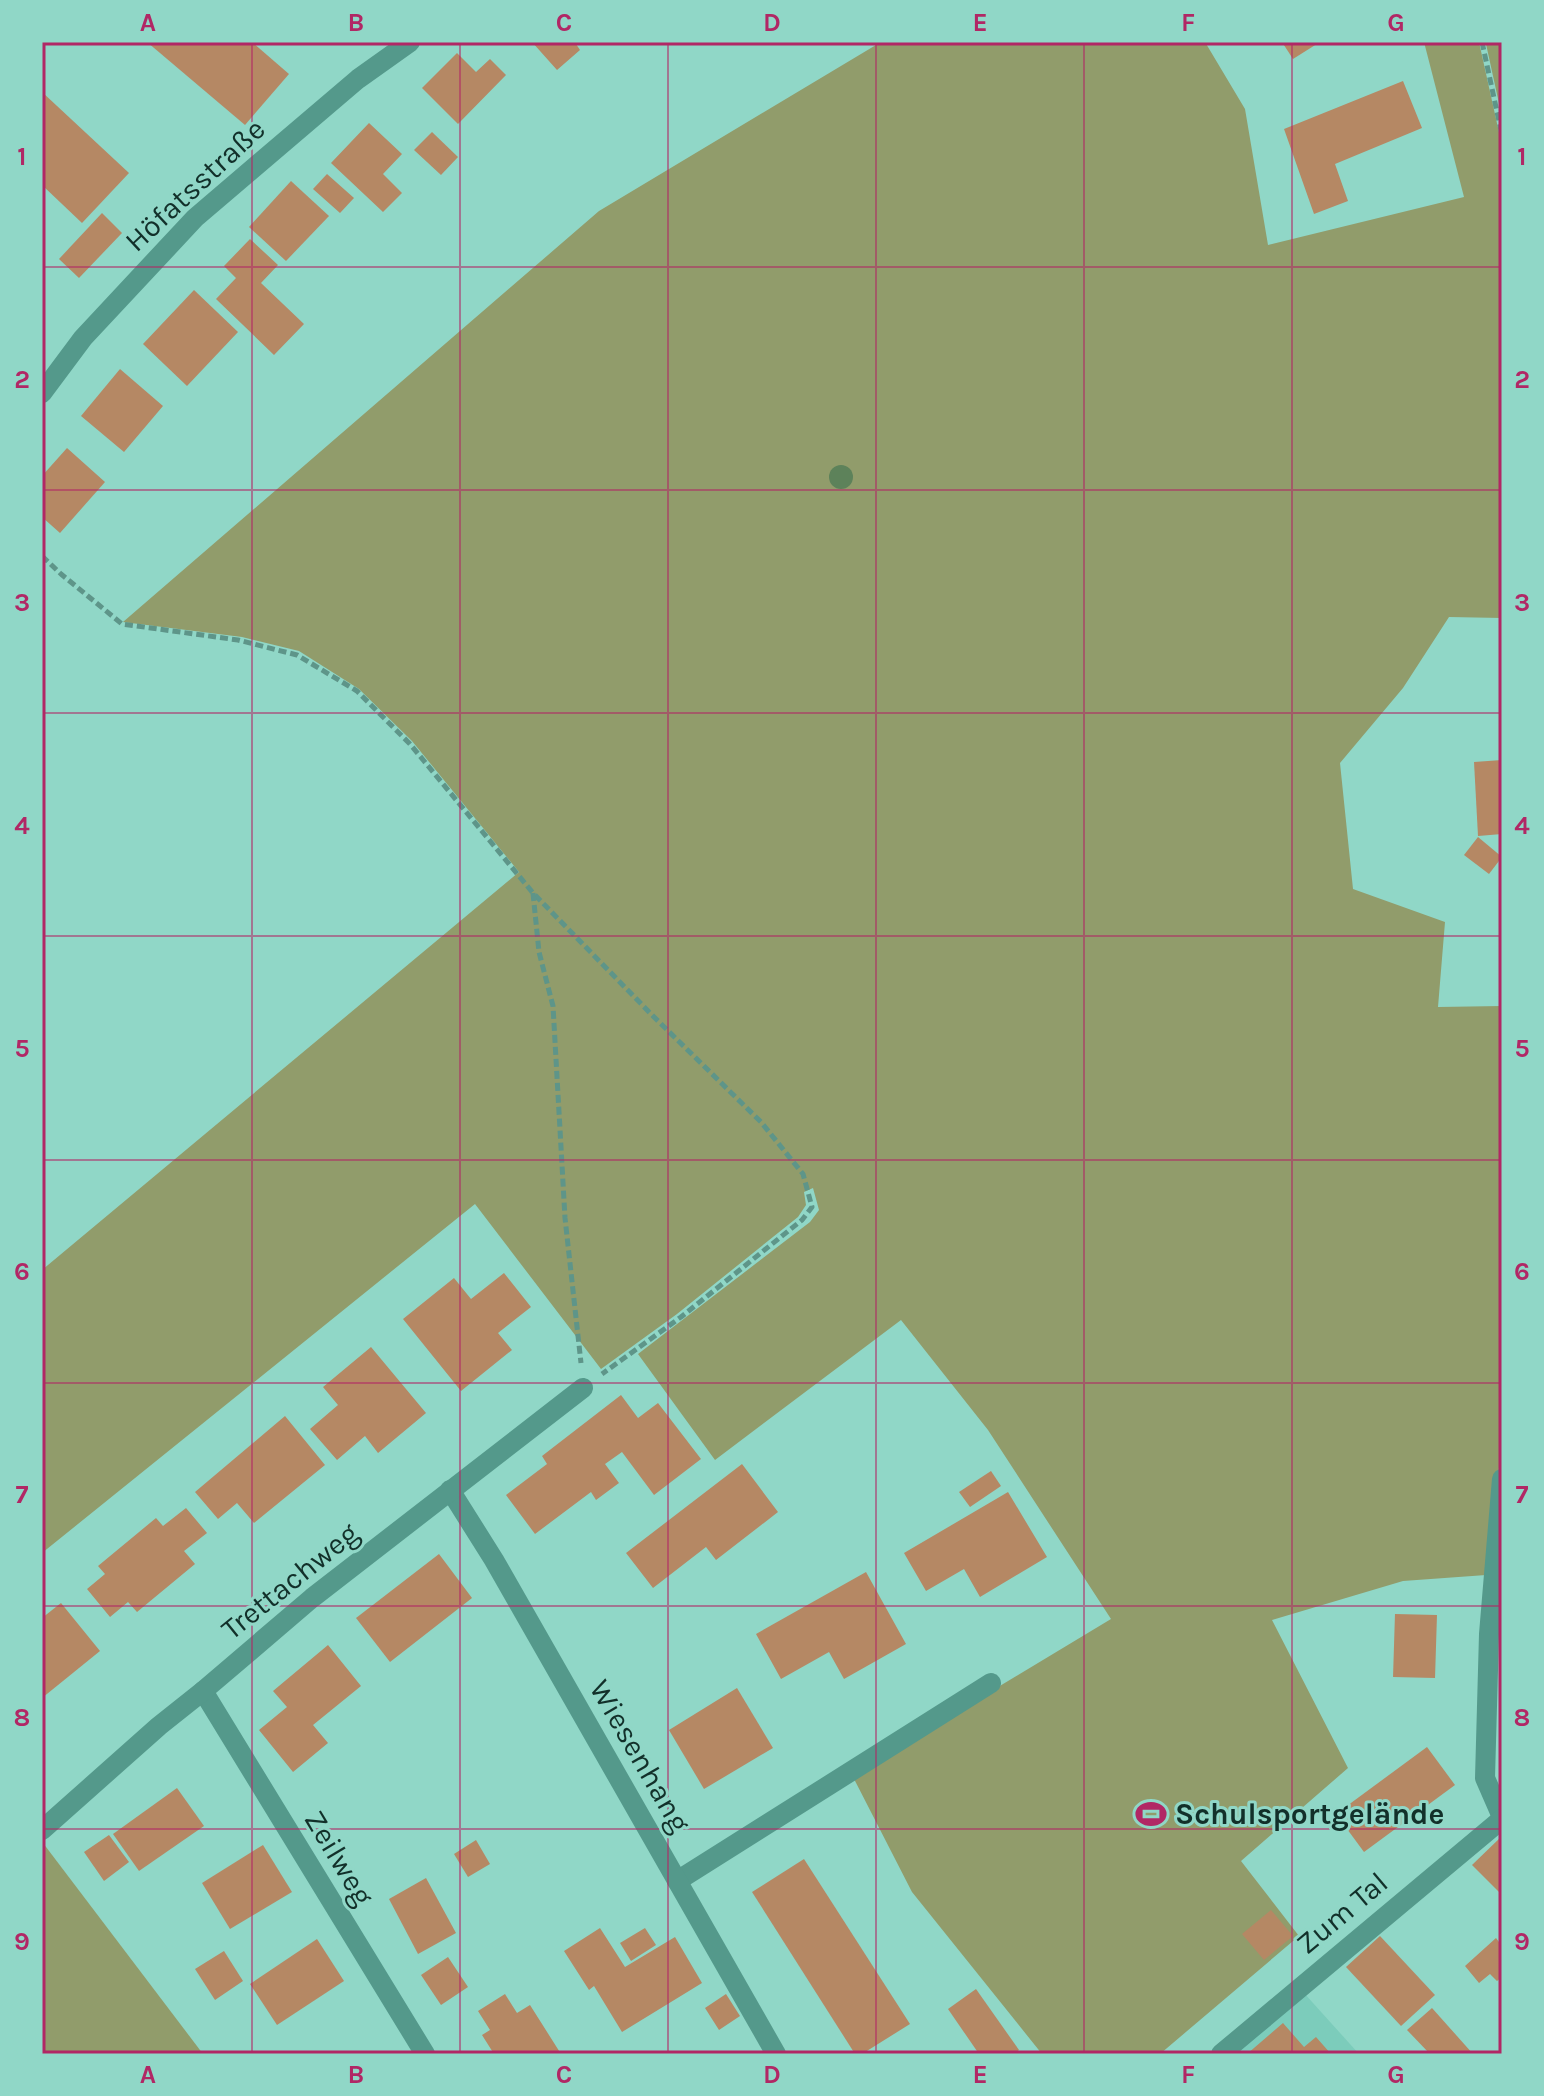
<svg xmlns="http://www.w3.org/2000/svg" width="1544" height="2096" viewBox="0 0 1544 2096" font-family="Karla,sans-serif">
	<rect width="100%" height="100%" fill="#90d7c7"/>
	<polygon fill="#7cccbb" points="1304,1993 1359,2054 1231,2054"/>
	<g fill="#919c6b">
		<polygon points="881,42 1205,42 1245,109 1268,245 1464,197 1424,42 1479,42 1502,146 1502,618 1449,617 1403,688 1340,763 1353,889 1445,922 1438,1007 1502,1006 1502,1443 1486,1575 1403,1581 1272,1620 1348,1768 1241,1861 1299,1936 1160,2054 1042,2054 912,1892 852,1775 1111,1619 988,1430 901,1320 715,1460 638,1354 810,1222 819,1210 813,1188 804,1192 806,1205 798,1217 677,1314 601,1369 475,1204 42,1553 42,1270 519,872 412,741 359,689 299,651 242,637 123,622 599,211"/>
		<polygon points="1486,42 1502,42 1502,117 1486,44"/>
		<polygon points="43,1843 203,2054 42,2054"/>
	</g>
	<g fill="#b58864">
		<polygon points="147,42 252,42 289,74 245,125"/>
		<polygon points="532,42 578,42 576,44 580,50 557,70"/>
		<polygon points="1282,42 1320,42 1293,59"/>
		<polygon points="457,53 476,72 490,59 506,75 458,124 422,88"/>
		<polygon points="1403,81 1422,128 1335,164 1348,201 1314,214 1284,129"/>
		<polygon points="42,92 129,173 82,223 42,185"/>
		<polygon points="369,123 402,154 383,174 402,193 383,212 331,163"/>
		<polygon points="432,132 458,157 441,175 414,150"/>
		<polygon points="327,174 354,198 340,213 313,189"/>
		<polygon points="291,181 329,216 286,261 249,227"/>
		<polygon points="102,213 122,233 79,278 59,259"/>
		<polygon points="250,239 278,265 261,283 304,324 274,355 216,299 236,278 224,266"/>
		<polygon points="194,290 238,332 187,386 143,344"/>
		<polygon points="120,369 163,406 124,452 81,416"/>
		<polygon points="67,448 105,482 60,533 42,517 42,476"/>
		<polygon points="1502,760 1502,834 1478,836 1474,762"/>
		<polygon points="1478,837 1502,857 1489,874 1464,855"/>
		<polygon points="504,1273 531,1307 498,1333 512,1350 461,1391 403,1319 454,1278 471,1299"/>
		<polygon points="371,1347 426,1413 378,1453 365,1436 337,1460 310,1429 338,1405 323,1387"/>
		<polygon points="621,1395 638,1418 658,1403 701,1459 654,1495 622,1452 605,1464 619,1483 596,1500 591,1492 535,1534 506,1495 547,1464 542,1456"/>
		<polygon points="285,1416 325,1465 254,1523 237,1503 218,1519 195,1492"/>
		<polygon points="742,1464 778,1512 716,1560 706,1547 653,1588 626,1553"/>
		<polygon points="991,1471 1001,1486 970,1507 959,1492"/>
		<polygon points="1008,1492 1047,1557 980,1597 964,1569 926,1591 904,1553"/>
		<polygon points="186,1508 207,1533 184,1551 195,1564 137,1612 128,1602 110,1617 87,1589 105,1574 98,1566 156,1518 163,1526"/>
		<polygon points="439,1554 472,1598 390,1662 356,1618"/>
		<polygon points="866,1572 906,1644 844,1679 829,1652 781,1679 756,1634"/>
		<polygon points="61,1603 100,1651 42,1698 42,1618"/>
		<polygon points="1395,1614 1437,1615 1435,1678 1393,1677"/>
		<polygon points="328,1645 361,1686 313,1725 328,1743 293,1772 259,1730 287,1707 273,1691"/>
		<polygon points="737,1688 773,1748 704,1789 669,1730"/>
		<polygon points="1427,1747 1455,1785 1364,1852 1336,1814"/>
		<polygon points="177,1788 204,1826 139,1871 113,1834"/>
		<polygon points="109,1835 129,1862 104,1881 84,1852"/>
		<polygon points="1502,1836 1502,1895 1472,1865"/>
		<polygon points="476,1840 490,1864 468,1877 454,1854"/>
		<polygon points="263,1845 292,1892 230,1929 202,1883"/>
		<polygon points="804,1859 910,2024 862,2054 855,2054 752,1892"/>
		<polygon points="426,1878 456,1933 418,1954 389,1899"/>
		<polygon points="1271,1910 1293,1936 1264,1960 1242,1934"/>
		<polygon points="600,1928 625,1967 675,1937 702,1983 622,2032 594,1986 589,1990 564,1951"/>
		<polygon points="645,1928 656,1945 631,1961 620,1943"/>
		<polygon points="1380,1936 1435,1995 1401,2026 1346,1967"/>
		<polygon points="1496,1938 1499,1942 1502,1939 1502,1977 1497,1981 1490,1974 1479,1983 1465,1966"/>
		<polygon points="317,1939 344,1981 277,2025 250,1984"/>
		<polygon points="224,1951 243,1981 215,2000 195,1969"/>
		<polygon points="448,1957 468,1987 441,2005 421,1975"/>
		<polygon points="976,1989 1019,2050 1014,2054 979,2054 948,2009"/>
		<polygon points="505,1994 517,2013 530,2005 561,2054 494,2054 482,2035 490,2030 478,2011"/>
		<polygon points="726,1994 740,2016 719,2030 705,2008"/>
		<polygon points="1432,2008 1473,2054 1430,2054 1407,2030"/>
		<polygon points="1283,2023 1304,2047 1316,2037 1331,2054 1247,2054"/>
	</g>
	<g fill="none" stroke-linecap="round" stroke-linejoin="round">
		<g stroke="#5e9589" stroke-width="5" stroke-dasharray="8 4" stroke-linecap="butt">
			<polyline points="1482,42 1502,135"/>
			<polyline points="42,556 61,574 122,624 238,640 297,655 357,691 410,744 533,893 653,1016 761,1122 803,1174 812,1207 802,1220 681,1317 602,1374"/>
			<polyline points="533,893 539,952 553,1006 565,1218 581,1363"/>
		</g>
		<polyline stroke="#54998b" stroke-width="20" points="677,1881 991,1683"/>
		<g stroke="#54998b" stroke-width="20">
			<polyline points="42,393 83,338 195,218 358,79 410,42"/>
			<polyline points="1502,1479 1489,1634 1485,1778 1502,1817"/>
			<polyline points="450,1490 494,1560 776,2054"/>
			<polyline points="203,1691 425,2054"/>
			<polyline points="42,1830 159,1726 203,1691 312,1598 583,1388"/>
			<polyline points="1221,2054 1502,1819"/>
		</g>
	</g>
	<circle fill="#5d825a" cx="841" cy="477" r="12"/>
	<path fill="none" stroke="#b12765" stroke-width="2" stroke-opacity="0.55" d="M252 42V2054M460 42V2054M668 42V2054M876 42V2054M1084 42V2054M1292 42V2054M42 267H1502M42 490H1502M42 713H1502M42 936H1502M42 1160H1502M42 1383H1502M42 1606H1502M42 1829H1502"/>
	<defs>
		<g id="stadium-bare" transform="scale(2.4)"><path d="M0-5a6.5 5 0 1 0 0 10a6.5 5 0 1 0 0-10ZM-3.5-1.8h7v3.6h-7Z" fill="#b12765" stroke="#90d7c7" stroke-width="2.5" paint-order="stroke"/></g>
	</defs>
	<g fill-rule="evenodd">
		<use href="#stadium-bare" x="1151" y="1814"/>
	</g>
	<g text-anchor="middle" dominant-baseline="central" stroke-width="6" stroke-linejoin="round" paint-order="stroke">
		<g font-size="30" fill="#12302a" stroke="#90d7c7">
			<text transform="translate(195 185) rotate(-43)">Höfatsstraße</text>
			<text transform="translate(290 1581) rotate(-39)">Trettachweg</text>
			<text transform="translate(640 1756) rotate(60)">Wiesenhang</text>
			<text transform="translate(339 1858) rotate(59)">Zeilweg</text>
			<text transform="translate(1342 1913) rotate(-40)">Zum Tal</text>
		</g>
		<g font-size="30" font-weight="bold" fill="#12302a" stroke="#90d7c7" text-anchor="start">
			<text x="1175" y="1814">Schulsportgelände</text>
		</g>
	</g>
	<rect width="1544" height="2096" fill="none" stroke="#90d7c7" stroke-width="88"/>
	<rect x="44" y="44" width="1456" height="2008" fill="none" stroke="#b12765" stroke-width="3"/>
	<g font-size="26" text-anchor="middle" font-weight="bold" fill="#b12765">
		<text x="148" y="31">A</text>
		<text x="356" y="31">B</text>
		<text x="564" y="31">C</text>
		<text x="772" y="31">D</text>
		<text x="980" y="31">E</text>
		<text x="1188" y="31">F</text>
		<text x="1396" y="31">G</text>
		<text x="22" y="165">1</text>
		<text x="1522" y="165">1</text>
		<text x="22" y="388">2</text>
		<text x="1522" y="388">2</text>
		<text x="22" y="611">3</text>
		<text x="1522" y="611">3</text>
		<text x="22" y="834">4</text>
		<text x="1522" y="834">4</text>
		<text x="22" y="1057">5</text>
		<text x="1522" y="1057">5</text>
		<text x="22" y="1280">6</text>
		<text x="1522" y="1280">6</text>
		<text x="22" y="1503">7</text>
		<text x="1522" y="1503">7</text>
		<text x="22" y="1726">8</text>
		<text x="1522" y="1726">8</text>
		<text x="22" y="1950">9</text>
		<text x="1522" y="1950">9</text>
		<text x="148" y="2083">A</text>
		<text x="356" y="2083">B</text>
		<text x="564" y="2083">C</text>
		<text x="772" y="2083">D</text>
		<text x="980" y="2083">E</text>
		<text x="1188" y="2083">F</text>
		<text x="1396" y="2083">G</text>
	</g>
</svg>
